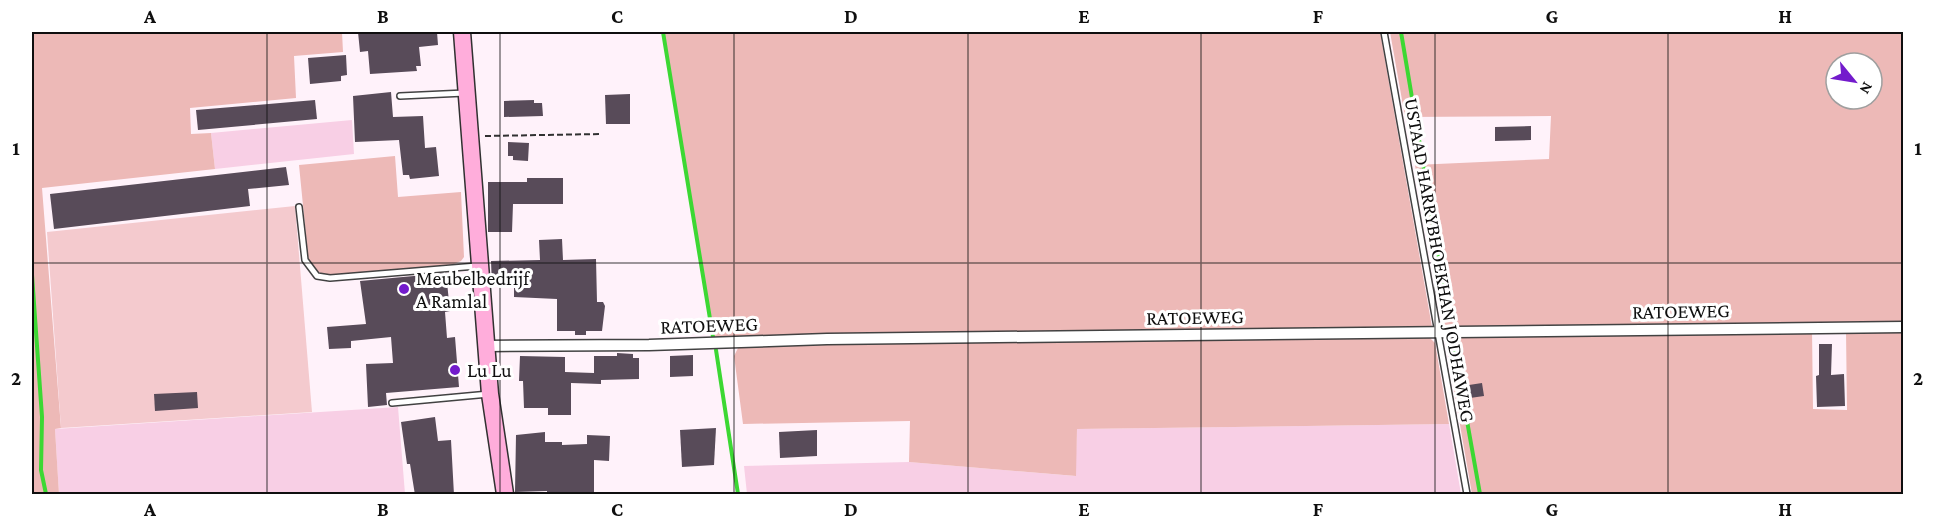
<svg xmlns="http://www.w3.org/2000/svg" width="1935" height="526" viewBox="0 0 1935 526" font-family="'Crimson Pro',serif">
	<rect width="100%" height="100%" fill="#fff2fa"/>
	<g fill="#f8cfe5">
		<polygon points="352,120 354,154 215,169 211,133"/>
		<polygon points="398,407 405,494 59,494 55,429"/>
		<polygon points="1449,424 1461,494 747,494 744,466 909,462 1075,476 1077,429"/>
	</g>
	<g fill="#edb9b7" fill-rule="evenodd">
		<polygon points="32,32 342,32 343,52 294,56 296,98 190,108 191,134 211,133 215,169 42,188 61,428 55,429 59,494 32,494"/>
		<polygon points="663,32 1380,32 1432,327 713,337"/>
		<path d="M1390 32H1903V323L1448 328 1443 325 1415 165 1549 159 1551 116 1405 117ZM1836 63H1872V99H1836Z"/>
		<path d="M395 156 398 197 461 192 464 257 461 261 449 266 333 275C320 275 311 270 308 256L299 165Z"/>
		<polygon points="1812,330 1813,409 1847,410 1846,331 1903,331 1903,494 1472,494 1447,350 1449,337"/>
		<polygon points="1429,337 1435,343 1449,424 1077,429 1076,476 909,462 910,421 743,424 734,356 739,346 828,343"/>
	</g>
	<polygon fill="#f4cace" points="295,206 312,412 61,428 47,232"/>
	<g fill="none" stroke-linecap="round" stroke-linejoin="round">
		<g stroke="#3cd833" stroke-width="4">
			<polyline points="663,32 713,337"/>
			<polyline points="1401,32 1449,319"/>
			<polyline points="32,275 42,417 41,470 46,494"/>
			<polyline points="1453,342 1480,494"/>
			<polyline points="716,350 738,494"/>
		</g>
	</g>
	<g fill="#584b59">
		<polygon points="358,32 437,32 438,45 419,47 421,66 416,66 417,71 370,74 368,51 360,52"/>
		<polygon points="346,55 347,75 341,76 341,81 310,84 308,58"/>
		<polygon points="391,92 393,117 423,116 425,148 436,147 439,176 410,179 409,175 403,175 399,140 355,142 353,96"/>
		<polygon points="630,94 630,124 606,124 605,95"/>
		<polygon points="315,100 317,119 198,130 196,110"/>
		<polygon points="534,100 534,103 542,103 543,116 504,117 504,101"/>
		<polygon points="1531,126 1531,140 1495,141 1495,127"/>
		<polygon points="508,142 529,143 528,161 513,160 513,156 508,156"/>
		<polygon points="286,167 289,185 248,189 250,206 54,229 50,194"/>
		<polygon points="527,178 563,178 563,204 513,204 512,232 488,232 488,182 527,182"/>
		<polygon points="562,239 563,260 596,259 597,302 603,302 605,306 602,331 586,331 586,335 575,335 575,331 557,331 557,299 514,297 514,286 492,286 491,261 540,260 539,240"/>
		<polygon points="446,273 450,311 445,312 447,338 455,337 459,387 386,393 387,405 368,407 366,364 393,363 391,337 351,341 351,348 329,349 327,327 366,324 360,281"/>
		<polygon points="1819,344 1832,344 1831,375 1844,374 1845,406 1817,407 1816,376 1819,375"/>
		<polygon points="617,353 633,354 633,358 639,358 639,379 601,380 601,384 571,383 571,415 548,415 548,408 524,408 523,381 519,381 520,356 565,357 565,372 594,373 594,356 617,356"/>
		<polygon points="693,355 693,376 670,377 670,356"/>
		<polygon points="1482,383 1484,396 1470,398 1469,385"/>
		<polygon points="197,392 198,408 155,411 154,394"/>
		<polygon points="435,417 438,441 451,440 454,495 415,495 410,464 407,464 401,422"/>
		<polygon points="716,428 714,465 682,467 680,430"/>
		<polygon points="817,430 817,456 780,458 779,432"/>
		<polygon points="545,432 545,442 562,442 562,445 587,444 587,435 610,436 609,461 594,460 594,492 566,495 547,495 547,491 515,492 516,435"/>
	</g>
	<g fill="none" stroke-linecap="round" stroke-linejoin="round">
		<g stroke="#424242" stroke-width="8">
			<g id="service">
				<polyline points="1384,32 1467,494"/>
				<polyline points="400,96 465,93"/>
				<polyline points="299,207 305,260 317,276 330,278 477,266"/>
				<polyline points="392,403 489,394"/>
			</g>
		</g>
		<g stroke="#424242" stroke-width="13">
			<polyline id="minor" points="487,346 649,345 827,339 1904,327"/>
		</g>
		<g stroke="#313131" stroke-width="19">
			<polyline id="secondary" points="462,32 490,394 505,494"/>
		</g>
		<polyline stroke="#313131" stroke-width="2" stroke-dasharray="6 3" stroke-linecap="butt" points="485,136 601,134"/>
		<use href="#service" stroke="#fff" stroke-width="5"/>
		<use href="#minor" stroke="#fff" stroke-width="10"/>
		<use href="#secondary" stroke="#ffaddb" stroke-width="16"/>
	</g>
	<path fill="none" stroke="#0f0f0f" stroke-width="1.5" stroke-opacity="0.55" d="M267 32V494M500 32V494M734 32V494M968 32V494M1201 32V494M1435 32V494M1668 32V494M32 263H1904"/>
	<g fill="#731bcc" stroke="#fff" stroke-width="2">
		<circle cx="404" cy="289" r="6"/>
		<circle cx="455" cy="370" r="6"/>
	</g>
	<g text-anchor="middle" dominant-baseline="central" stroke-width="6" stroke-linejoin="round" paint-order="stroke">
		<g font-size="20" fill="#0f0f0f" stroke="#fff">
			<text transform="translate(1440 260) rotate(80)">USTAAD HARRYBHOEKHAN JODHAWEG</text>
			<text transform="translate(1681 311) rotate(-1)">RATOEWEG</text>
			<text transform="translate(1195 317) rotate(-1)">RATOEWEG</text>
			<text transform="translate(709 325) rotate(-2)">RATOEWEG</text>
		</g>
		<g font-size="20" fill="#0f0f0f" stroke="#fff" text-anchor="start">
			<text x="416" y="278">Meubelbedrijf<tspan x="416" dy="23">A Ramlal</tspan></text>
			<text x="467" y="370">Lu Lu</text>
		</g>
	</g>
	<rect width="1935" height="526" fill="none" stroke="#ffffff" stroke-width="66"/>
	<g transform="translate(1854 81) rotate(120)"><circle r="28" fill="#ffffff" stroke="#9f9f9f" stroke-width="1.5"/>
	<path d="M0-4.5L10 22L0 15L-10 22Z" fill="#731bcc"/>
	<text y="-9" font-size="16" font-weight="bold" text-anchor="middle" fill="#0f0f0f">N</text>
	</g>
	<rect x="33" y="33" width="1869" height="460" fill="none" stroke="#0f0f0f" stroke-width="2"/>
	<g font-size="20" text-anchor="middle" font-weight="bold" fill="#0f0f0f">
		<text x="150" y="23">A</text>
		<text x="383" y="23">B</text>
		<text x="617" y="23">C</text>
		<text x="851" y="23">D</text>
		<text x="1084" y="23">E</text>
		<text x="1318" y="23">F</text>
		<text x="1552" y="23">G</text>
		<text x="1785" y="23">H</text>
		<text x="16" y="155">1</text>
		<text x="1918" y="155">1</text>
		<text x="16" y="385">2</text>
		<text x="1918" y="385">2</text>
		<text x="150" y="516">A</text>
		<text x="383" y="516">B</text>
		<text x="617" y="516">C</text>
		<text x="851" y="516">D</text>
		<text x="1084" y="516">E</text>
		<text x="1318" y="516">F</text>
		<text x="1552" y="516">G</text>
		<text x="1785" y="516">H</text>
	</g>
</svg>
